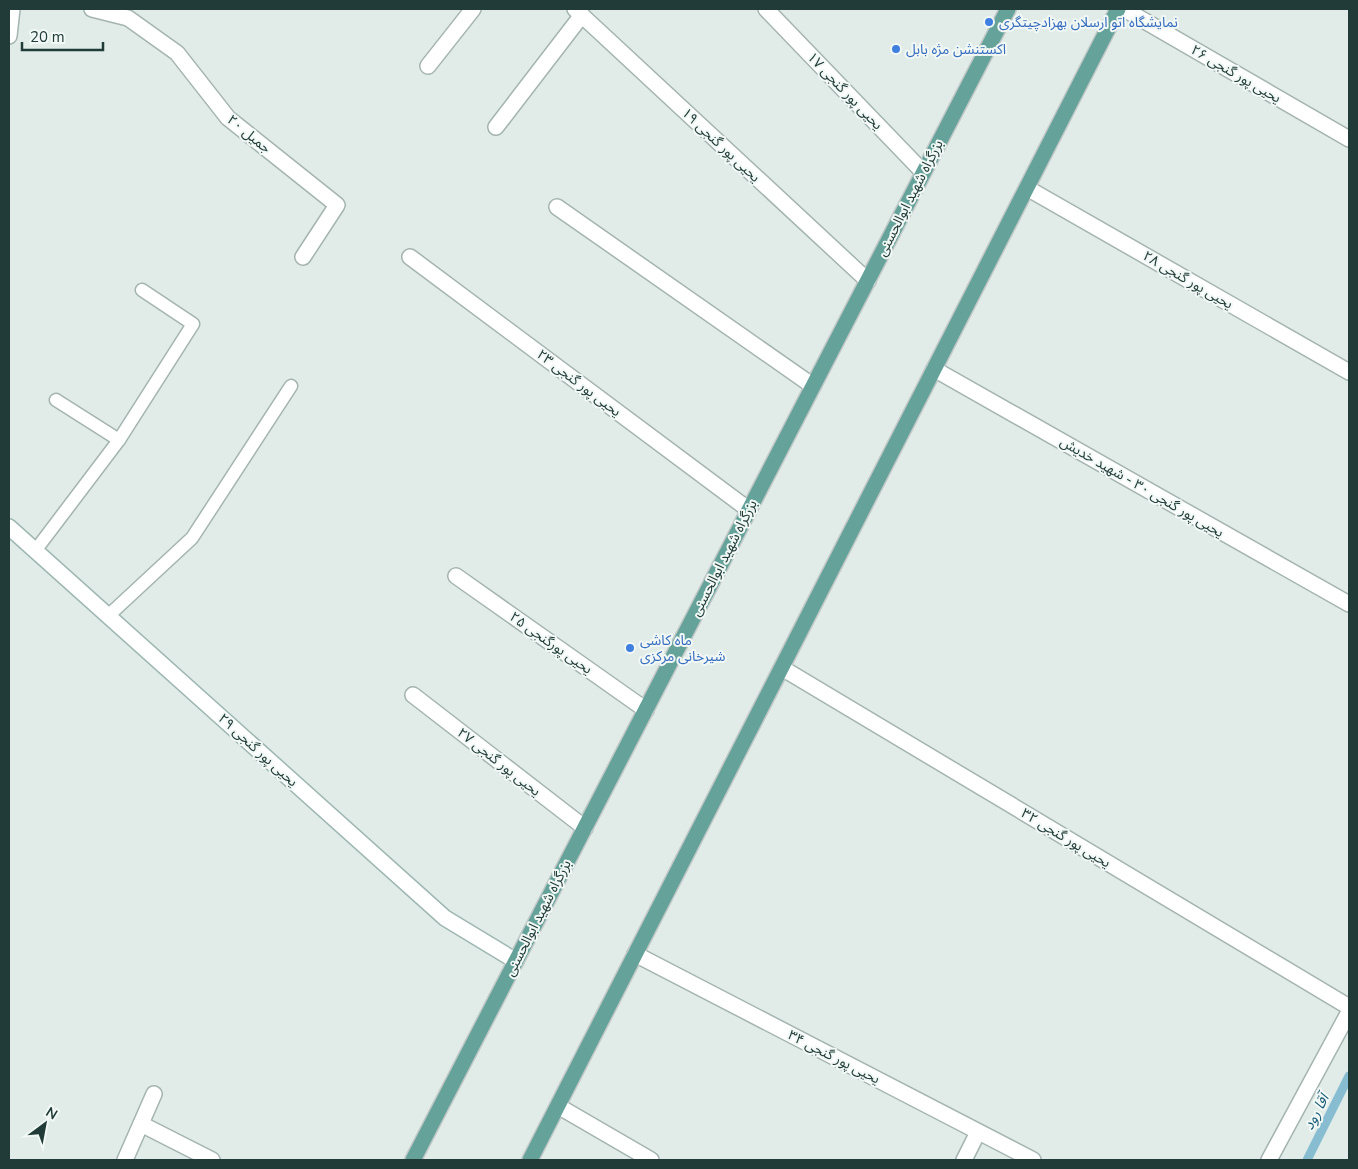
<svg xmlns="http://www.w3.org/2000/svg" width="1358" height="1169" viewBox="0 0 1358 1169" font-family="'Nunito Sans','Noto Sans Arabic',sans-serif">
	<rect width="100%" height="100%" fill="#e1ece8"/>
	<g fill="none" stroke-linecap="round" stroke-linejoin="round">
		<polyline stroke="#88bdd1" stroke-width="9" points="1307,1160 1349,1076"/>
		<g stroke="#a4b4b0" stroke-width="15">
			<g id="service">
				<polyline points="56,400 119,440"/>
				<polyline points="35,551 119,440 193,324 142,290"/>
				<polyline points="108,616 192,538 291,386"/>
			</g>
		</g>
		<g stroke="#a4b4b0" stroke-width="18">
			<g id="minor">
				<polyline points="92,9 128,18 177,53 228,118 337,205 303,257"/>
				<polyline points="575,9 868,281"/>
				<polyline points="766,9 923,172"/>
				<polyline points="1124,9 1349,139"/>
				<polyline points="9,36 12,9"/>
				<polyline points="428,66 473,9"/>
				<polyline points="496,127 582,15"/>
				<polyline points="1027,188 1349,372"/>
				<polyline points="557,207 813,386"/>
				<polyline points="410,257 749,510"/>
				<polyline points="934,369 1349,604"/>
				<polyline points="456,576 646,710"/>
				<polyline points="782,668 1349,1007"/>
				<polyline points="413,695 585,828"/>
				<polyline points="635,954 1033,1160"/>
				<polyline points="558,1106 651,1160"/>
				<polyline points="141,1124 212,1160"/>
				<polyline points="125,1160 154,1094"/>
				<polyline points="964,1160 978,1132"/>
				<polyline points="1269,1160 1349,1012"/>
			</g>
		</g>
		<g stroke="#9fb7b2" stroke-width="18">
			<polyline id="secondary" points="9,527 445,918 516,961"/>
		</g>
		<g stroke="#c1c8c7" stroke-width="18">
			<g id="primary">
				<polyline points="413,1160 1008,9"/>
				<polyline points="530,1160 1118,9"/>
			</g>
		</g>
		<use href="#service" stroke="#fff" stroke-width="12"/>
		<use href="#minor" stroke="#fff" stroke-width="15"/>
		<use href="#secondary" stroke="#fff" stroke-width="15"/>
		<use href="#primary" stroke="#65a29a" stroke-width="15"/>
	</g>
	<g fill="#3f7fe0" stroke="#f1f8f5" stroke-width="2">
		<circle cx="989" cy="22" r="5"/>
		<circle cx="896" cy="49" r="5"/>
		<circle cx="630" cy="648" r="5"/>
	</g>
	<g text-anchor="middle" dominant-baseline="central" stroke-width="4" stroke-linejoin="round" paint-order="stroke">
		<g font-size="14" fill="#366cbe" stroke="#f1f8f5" text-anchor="start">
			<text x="999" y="22">نمایشگاه اتو ارسلان بهزادچیتگری</text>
			<text x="906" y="49">اکستنشن مژه بابل</text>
			<text x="640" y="640">ماه کاشی<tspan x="640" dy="16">شیرخانی مرکزی</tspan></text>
		</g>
		<g font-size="14" fill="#213c38" stroke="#f1f8f5">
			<text transform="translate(1236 74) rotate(30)">یحیی پور گنجی ۲۶</text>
			<text transform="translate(845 91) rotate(46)">یحیی پور گنجی ۱۷</text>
			<text transform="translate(249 134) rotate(39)">جمیل ۲۰</text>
			<text transform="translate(721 145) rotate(43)">یحیی پور گنجی ۱۹</text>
			<text transform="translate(910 198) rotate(-63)">بزرگراه شهید ابوالحسنی</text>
			<text transform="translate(1188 280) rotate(30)">یحیی پور گنجی ۲۸</text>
			<text transform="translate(579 383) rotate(37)">یحیی پور گنجی ۲۳</text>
			<text transform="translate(1142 487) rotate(30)">یحیی پور گنجی ۳۰ - شهید خدیش</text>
			<text transform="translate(724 558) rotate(-63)">بزرگراه شهید ابوالحسنی</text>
			<text transform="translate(551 643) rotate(35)">یحیی پورگنجی ۲۵</text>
			<text transform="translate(258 750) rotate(42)">یحیی پور گنجی ۲۹</text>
			<text transform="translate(499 762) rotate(38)">یحیی پور گنجی ۲۷</text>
			<text transform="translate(1066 838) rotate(31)">یحیی پور گنجی ۳۲</text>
			<text transform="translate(538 918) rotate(-63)">بزرگراه شهید ابوالحسنی</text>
			<text transform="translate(834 1057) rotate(27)">یحیی پور گنجی ۳۴</text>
		</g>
		<g font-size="15" font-style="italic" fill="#1b5d79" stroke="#f1f8f5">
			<text transform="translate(1316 1112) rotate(-63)">آقا رود</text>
		</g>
	</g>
	<rect width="1358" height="1169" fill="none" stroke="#213c38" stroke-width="20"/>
	<g transform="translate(45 1124) rotate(32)" stroke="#f1f8f5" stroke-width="4" paint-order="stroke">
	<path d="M0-4L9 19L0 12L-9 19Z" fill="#213c38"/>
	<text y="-8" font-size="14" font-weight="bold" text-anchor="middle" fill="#213c38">N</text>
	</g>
	<path d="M22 42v8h81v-8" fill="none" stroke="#213c38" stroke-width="2.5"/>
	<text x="30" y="42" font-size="15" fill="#213c38" stroke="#f1f8f5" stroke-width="4" paint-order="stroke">20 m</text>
</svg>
